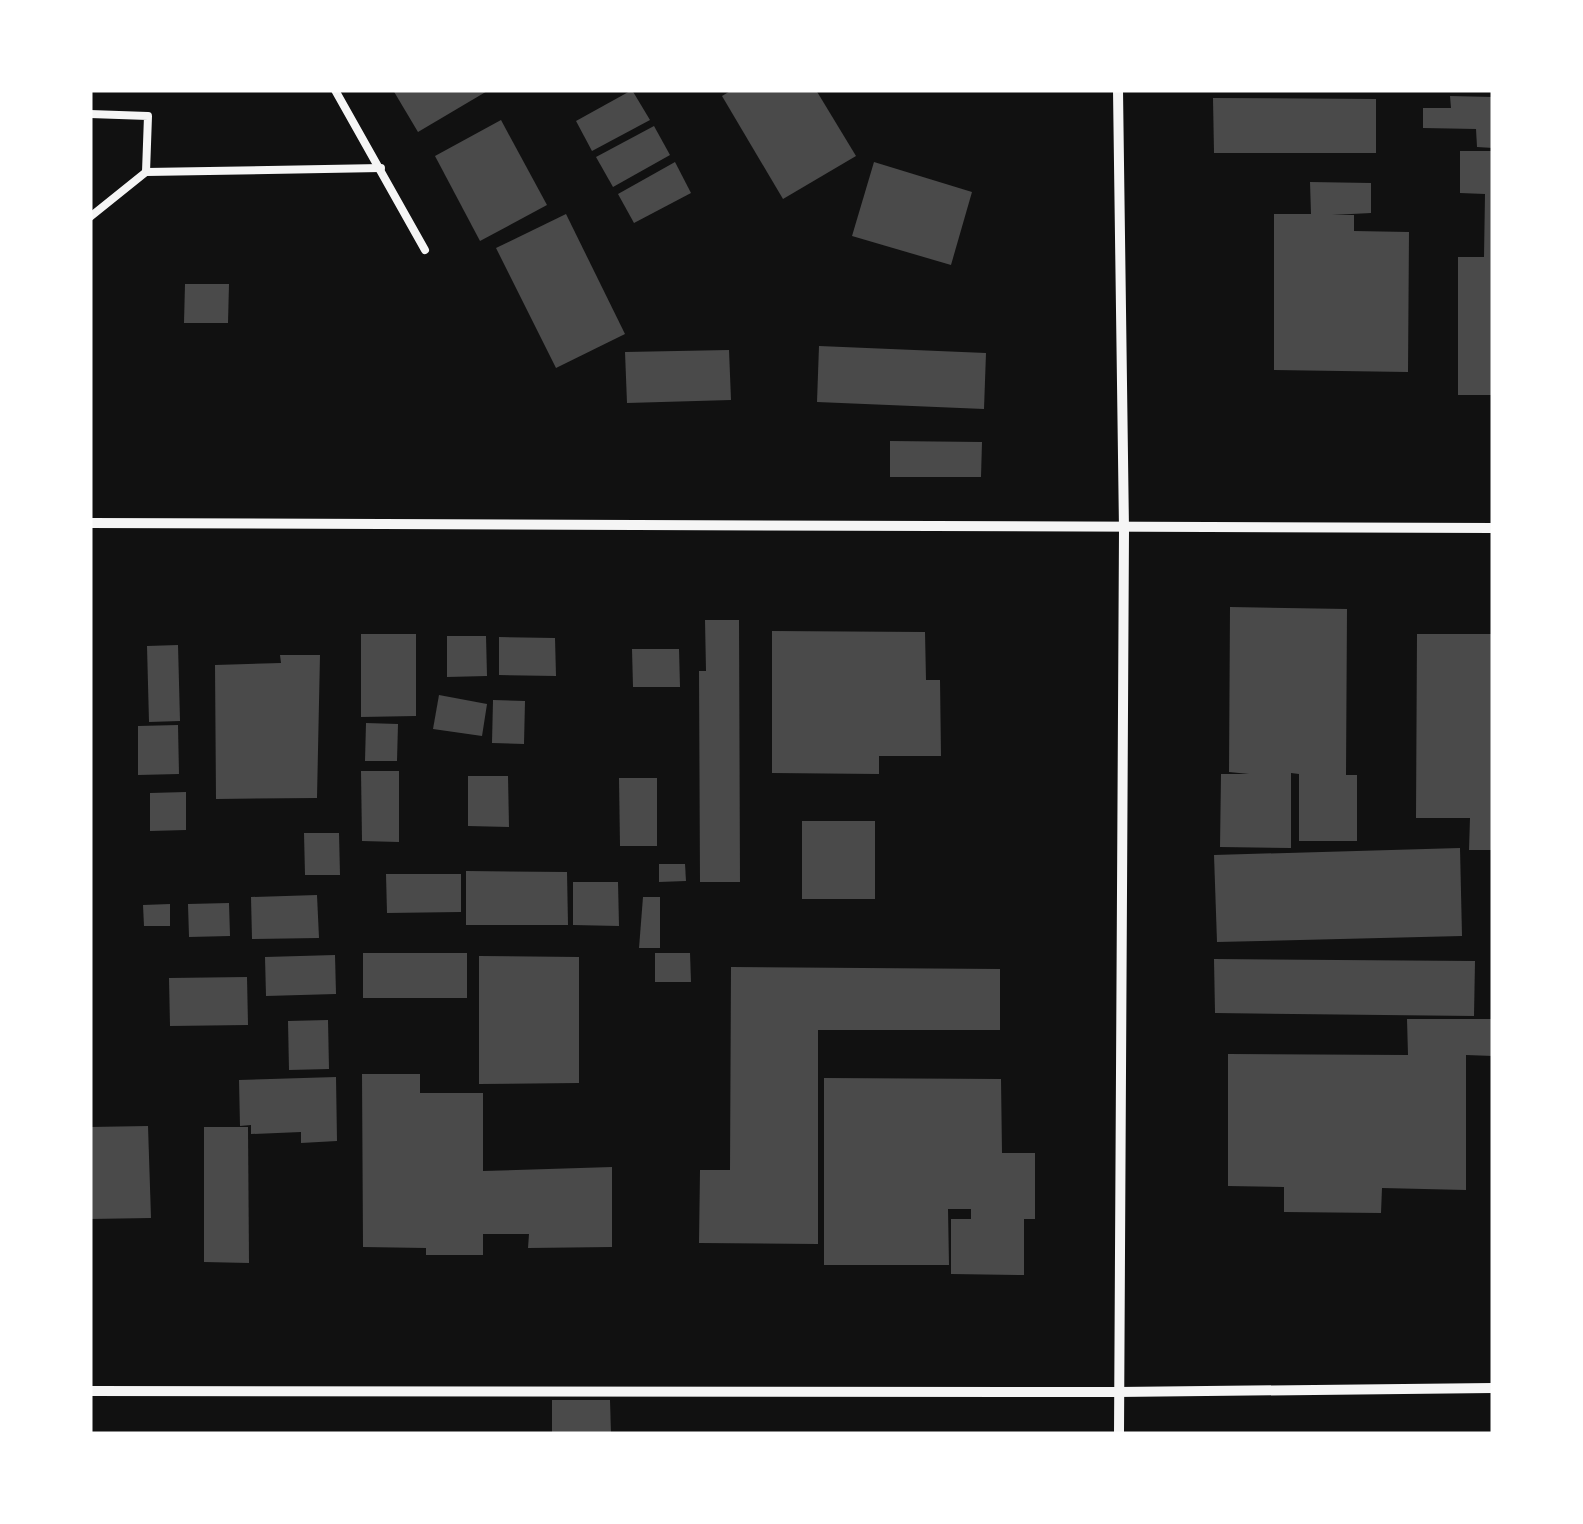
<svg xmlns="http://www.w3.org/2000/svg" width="1583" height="1524" viewBox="0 0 1583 1524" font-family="Roboto,sans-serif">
	<rect width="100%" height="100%" fill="#111"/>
	<g fill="#4a4a4a">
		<polygon points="393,90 489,90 418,132"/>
		<polygon points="632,90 650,120 592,151 576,121"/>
		<polygon points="732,90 816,90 856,156 783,199 722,96"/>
		<polygon points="1450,96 1493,97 1493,148 1477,147 1476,129 1423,128 1423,108 1451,108"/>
		<polygon points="1213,98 1376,99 1376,153 1214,153"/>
		<polygon points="501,120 547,205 480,241 435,156"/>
		<polygon points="654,126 670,155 613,187 596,157"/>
		<polygon points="1460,151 1493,151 1493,395 1458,395 1458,257 1484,257 1485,194 1460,193"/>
		<polygon points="675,162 691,193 634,223 618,194"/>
		<polygon points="874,162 972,192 951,265 852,236"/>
		<polygon points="1310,182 1371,183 1371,213 1332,215 1354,215 1354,231 1409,232 1408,372 1274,370 1274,214 1311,214"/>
		<polygon points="566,214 625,334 556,368 496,248"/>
		<polygon points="185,284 229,284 228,323 184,323"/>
		<polygon points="819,346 986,353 984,409 817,402"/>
		<polygon points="729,350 731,400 627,403 625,352"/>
		<polygon points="890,441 982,442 981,477 890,477"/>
		<polygon points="1230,607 1347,609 1346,775 1357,775 1357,841 1299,841 1299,774 1291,773 1291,848 1220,847 1221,774 1249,774 1229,772"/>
		<polygon points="705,620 739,620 740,882 700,882 699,671 706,671"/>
		<polygon points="772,631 925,632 926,680 940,680 941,756 879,756 879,774 772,773"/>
		<polygon points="361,634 416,634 416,716 361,717"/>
		<polygon points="1417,634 1493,634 1493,850 1469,850 1470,818 1416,818"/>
		<polygon points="447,636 486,636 487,676 447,677"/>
		<polygon points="499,637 555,638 556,676 499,675"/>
		<polygon points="178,645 180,721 149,722 147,646"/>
		<polygon points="632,649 679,649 680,687 633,687"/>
		<polygon points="280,655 320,655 317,798 216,799 215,665 281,663"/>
		<polygon points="439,695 487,704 482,736 433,729"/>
		<polygon points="493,700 525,701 524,744 492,743"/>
		<polygon points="366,723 398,724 397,761 365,761"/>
		<polygon points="178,725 179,774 138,775 138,726"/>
		<polygon points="361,771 399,771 399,842 362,841"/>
		<polygon points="468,776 508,776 509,827 468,826"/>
		<polygon points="619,778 657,778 657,846 620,846"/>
		<polygon points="186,792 186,830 150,831 150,793"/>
		<rect x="802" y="821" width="73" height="78"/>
		<polygon points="304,833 339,833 340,875 305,875"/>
		<polygon points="1460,848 1462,936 1217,942 1214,855"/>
		<polygon points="659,864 685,864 686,881 659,882"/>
		<polygon points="466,871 567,872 568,925 466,925"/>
		<polygon points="386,874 461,874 461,912 387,913"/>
		<polygon points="573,882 618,882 619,926 573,925"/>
		<polygon points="317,895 319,938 252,939 251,897"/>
		<polygon points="643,897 660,897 660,948 639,948"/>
		<polygon points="229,903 230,936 189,937 188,904"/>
		<polygon points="170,904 170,926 144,926 143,905"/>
		<rect x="363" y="953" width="104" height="45"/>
		<polygon points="655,953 690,953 691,982 655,982"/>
		<polygon points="335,955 336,994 266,996 265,957"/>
		<polygon points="479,956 579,957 579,1083 479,1084"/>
		<polygon points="1214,959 1475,961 1474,1016 1215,1013"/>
		<polygon points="731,967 1000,969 1000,1030 818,1030 818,1244 699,1243 700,1170 730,1170"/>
		<polygon points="247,977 248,1025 170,1026 169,978"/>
		<polygon points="1407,1019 1493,1019 1493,1056 1466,1055 1466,1190 1382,1188 1381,1213 1284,1212 1284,1187 1228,1186 1228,1054 1408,1055"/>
		<polygon points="328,1020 329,1069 289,1070 288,1021"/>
		<polygon points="362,1074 420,1074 420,1093 483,1093 483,1171 612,1167 612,1247 528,1248 529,1234 483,1234 483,1255 426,1255 426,1248 363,1247"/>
		<polygon points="336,1077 337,1141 301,1143 301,1132 251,1134 251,1125 240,1126 239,1080"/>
		<polygon points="824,1078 1001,1079 1002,1153 1035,1153 1035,1219 1024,1219 1024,1275 951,1274 951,1219 971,1219 971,1209 948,1209 949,1265 824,1265"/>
		<polygon points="148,1126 151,1218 90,1219 90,1127"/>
		<polygon points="204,1127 248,1127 249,1263 204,1262"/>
		<polygon points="552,1400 610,1400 611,1434 552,1434"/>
	</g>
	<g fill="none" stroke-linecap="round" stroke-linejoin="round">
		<g stroke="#f5f5f5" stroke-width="8">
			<polyline points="335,90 425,250"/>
			<polyline points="90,114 148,116 146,172 90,217"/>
			<polyline points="146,172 381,168"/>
		</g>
		<g stroke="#f5f5f5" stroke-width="10">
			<polyline points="1118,90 1124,530 1119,1434"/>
			<polyline points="90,523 1493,528"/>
			<polyline points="90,1391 1118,1392 1493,1388"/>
		</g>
	</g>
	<rect width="1583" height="1524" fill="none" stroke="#ffffff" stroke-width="185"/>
</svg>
